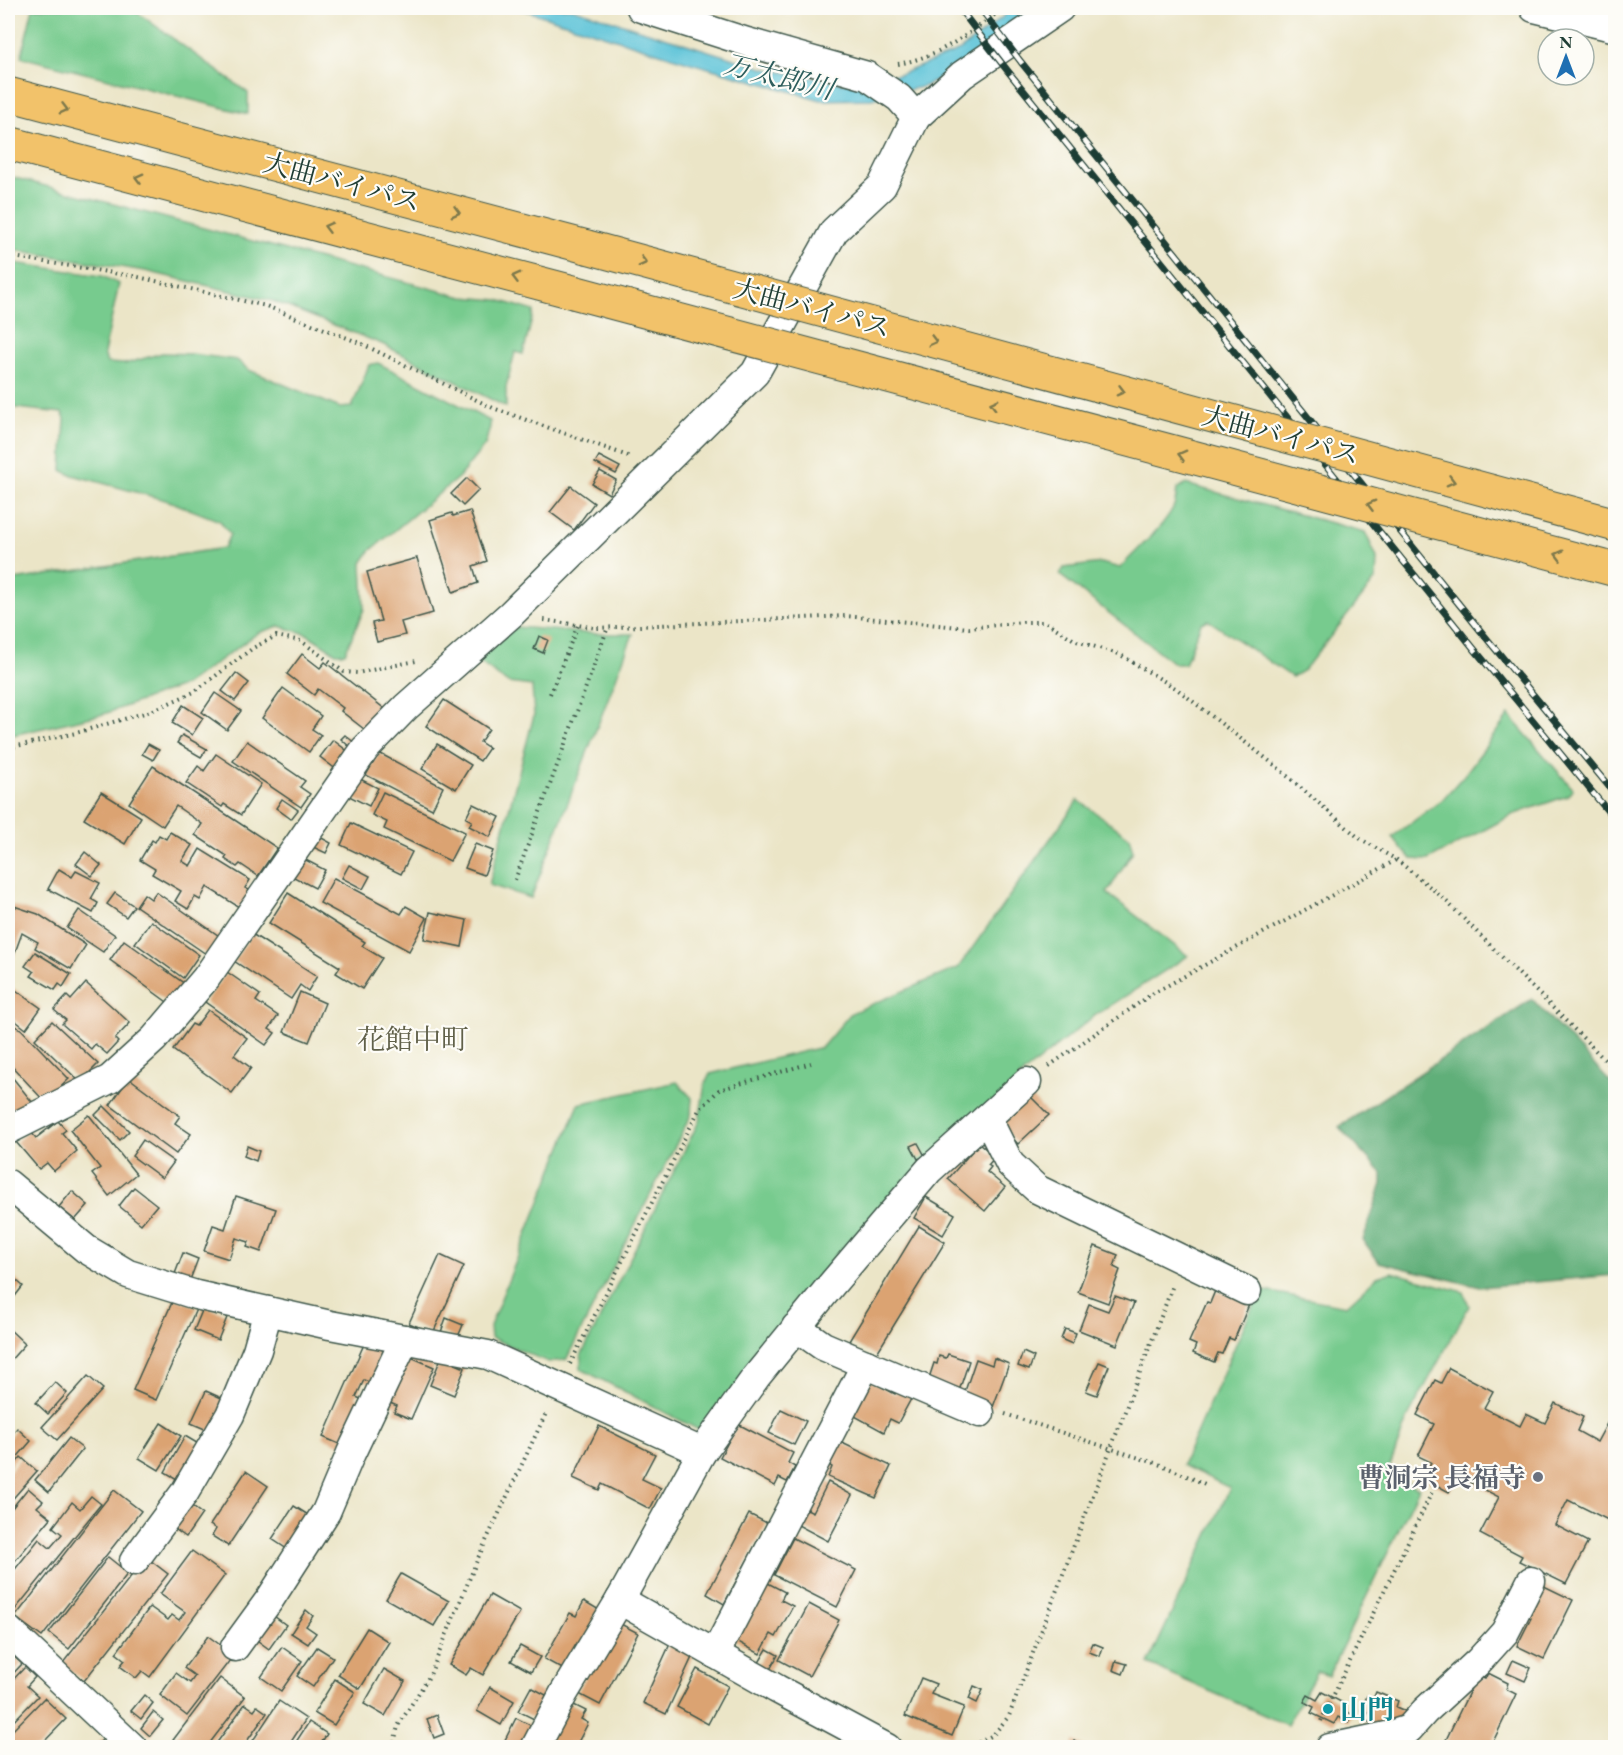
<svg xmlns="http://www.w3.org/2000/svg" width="1623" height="1755" viewBox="0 0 1623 1755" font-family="'EB Garamond','Noto Serif JP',serif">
	<rect width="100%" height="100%" fill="#fdfcf7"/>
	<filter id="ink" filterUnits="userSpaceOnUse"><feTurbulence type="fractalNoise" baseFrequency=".0167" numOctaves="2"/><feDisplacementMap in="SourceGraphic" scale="12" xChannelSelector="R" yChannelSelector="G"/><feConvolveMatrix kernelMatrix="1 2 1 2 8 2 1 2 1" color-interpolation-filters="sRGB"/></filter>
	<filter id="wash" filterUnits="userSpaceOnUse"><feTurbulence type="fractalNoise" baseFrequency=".008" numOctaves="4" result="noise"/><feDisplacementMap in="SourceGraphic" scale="24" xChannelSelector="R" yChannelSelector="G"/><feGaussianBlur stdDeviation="1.35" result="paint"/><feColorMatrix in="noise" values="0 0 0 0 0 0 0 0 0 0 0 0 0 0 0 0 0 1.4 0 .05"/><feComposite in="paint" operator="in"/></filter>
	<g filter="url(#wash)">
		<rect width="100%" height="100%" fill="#ebe5c7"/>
		<g fill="#77cb8e" stroke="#4b8461" stroke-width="1.5">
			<polygon points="33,8 131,8 248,93 248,114 21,57"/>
			<polygon points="8,176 463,297 498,300 534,311 523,354 515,352 506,387 506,407 382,344 273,301 145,271 9,249"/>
			<polygon points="8,262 102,276 119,284 104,353 107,363 125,364 162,353 192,354 237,360 249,370 340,408 352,407 369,365 378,363 490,421 490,427 485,445 459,477 370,551 362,563 364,609 345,653 336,653 307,634 279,626 258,633 185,685 104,714 8,736 8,581 224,548 230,534 220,521 169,501 69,474 62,470 65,419 62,413 8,407"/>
			<path d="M1185 484 1365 532 1377 558 1376 579 1304 670 1292 677 1208 620 1201 623 1185 664H1175L1060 575 1064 568 1101 563 1120 568C1138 548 1160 531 1173 508 1176 503 1176 495 1177 489Z"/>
			<polygon points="516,627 598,634 633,634 531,898 489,885 534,715 532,686 508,683 474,658"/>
			<polygon points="1509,715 1573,789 1567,796 1512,815 1428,860 1411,859 1392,837 1442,800 1466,773"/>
			<polygon points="1078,800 1129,837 1133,851 1107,893 1188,956 1094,1016 1025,1072 707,1427 697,1429 581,1369 581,1356 699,1121 705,1084 710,1074 822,1047 851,1013 958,968"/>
			<polygon points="677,1082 692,1098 691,1115 566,1360 548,1362 491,1338 490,1326 579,1104"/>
			<polygon points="1392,1272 1464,1292 1469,1306 1407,1419 1388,1472 1419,1488 1328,1676 1317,1671 1287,1725 1148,1664 1230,1488 1182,1465 1260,1290 1346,1306 1377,1277"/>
		</g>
		<polygon fill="#61af79" stroke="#407656" stroke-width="1.5" points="1532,999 1615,1087 1615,1275 1480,1287 1379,1262 1363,1240 1382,1184 1382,1173 1339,1127"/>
		<polygon fill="#5bc3d8" stroke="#3d8086" stroke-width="1.5" points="518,8 572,8 766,69 842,83 901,74 960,50 1014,8 1041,8 976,58 925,86 871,99 821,100 691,63"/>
		<g id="blocks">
			<g fill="#dba372">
				<polygon points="599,456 620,467 616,474 595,463"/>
				<polygon points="600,471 616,480 609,494 592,484"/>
				<polygon points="467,478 479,490 463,506 451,494"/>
				<polygon points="571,486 594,503 574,530 550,512"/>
				<polygon points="470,511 487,561 473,566 478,583 453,592 430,520 452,513 453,516"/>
				<polygon points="417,558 433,613 401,622 405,635 377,642 372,623 381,621 367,572"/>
				<polygon points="539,636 548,640 543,653 534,649"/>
				<polygon points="302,654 320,668 325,662 386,710 369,733 341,711 343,708 318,689 314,695 287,674"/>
				<polygon points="236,673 249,683 235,701 222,691"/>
				<polygon points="283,688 321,716 312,729 321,735 309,752 262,718"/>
				<polygon points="215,693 241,711 227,730 202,712"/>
				<polygon points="444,700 489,729 480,742 489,748 480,761 426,726"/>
				<polygon points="183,705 203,718 192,735 172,723"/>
				<polygon points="182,735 207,749 201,757 177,743"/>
				<polygon points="345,735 356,744 352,749 341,739"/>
				<polygon points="333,740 350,753 337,770 320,757"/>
				<polygon points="247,741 305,781 300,787 310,794 301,807 233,761"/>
				<polygon points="148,744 159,750 153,760 142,754"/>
				<polygon points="437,744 471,765 456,789 422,769"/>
				<polygon points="379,753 443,787 432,809 366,775"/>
				<polygon points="216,754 261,784 241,815 224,804 222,807 186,783 198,766 204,771"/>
				<polygon points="153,766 277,848 258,876 240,864 237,867 225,859 227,856 195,835 202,824 176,806 163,826 129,803"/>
				<polygon points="358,778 378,788 369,806 349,796"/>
				<polygon points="101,792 141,817 125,844 84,819"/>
				<polygon points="383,792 465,832 450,861 384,829 387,822 372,815"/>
				<polygon points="282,799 298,810 291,819 276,808"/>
				<polygon points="473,804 500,817 490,837 469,826 472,821 466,818"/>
				<polygon points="351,823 412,852 401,874 341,845"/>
				<polygon points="170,832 192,845 182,861 190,866 200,849 250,880 245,888 253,892 242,909 207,887 200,900 195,897 188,909 175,901 181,891 152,874 155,869 140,860 152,840 155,842 159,835 166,839"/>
				<polygon points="318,836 331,843 326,853 313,847"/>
				<polygon points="475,844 493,851 484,875 465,868"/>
				<polygon points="85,852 101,865 92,876 76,864"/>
				<polygon points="300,857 325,870 315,888 290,875"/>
				<polygon points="349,865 370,876 363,889 342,878"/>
				<polygon points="59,869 72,877 76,871 100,883 91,899 98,903 93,913 48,889"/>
				<polygon points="334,878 401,914 406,906 427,918 409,951 320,903"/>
				<polygon points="156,892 222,938 209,956 136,906 144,894 151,899"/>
				<polygon points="115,893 134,906 126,917 107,904"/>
				<polygon points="288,893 365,942 362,946 382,958 362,989 336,973 340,967 269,923"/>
				<polygon points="8,904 38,914 86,945 71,969 35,948 38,942 22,933 13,958 8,957"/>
				<polygon points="79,910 115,935 103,952 67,928"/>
				<polygon points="430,912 467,920 462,947 424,939"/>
				<polygon points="151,921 199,955 183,978 135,943"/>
				<polygon points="252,934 317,976 308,991 300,985 291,999 234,961"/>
				<polygon points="124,940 189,987 174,1007 110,960"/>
				<polygon points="35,952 71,974 63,987 59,984 55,990 31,976 34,972 25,966"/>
				<polygon points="227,972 260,995 256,1001 278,1016 269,1029 275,1033 266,1045 205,1002"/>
				<polygon points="86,983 130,1023 115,1039 118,1042 107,1054 95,1044 91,1049 62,1024 66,1020 54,1010 67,996 71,1000"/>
				<polygon points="10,986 41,1008 26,1029 8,1015 8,989"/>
				<polygon points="300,992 325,1003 309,1042 284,1032"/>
				<polygon points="208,1010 247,1038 234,1055 251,1068 232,1093 173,1050 192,1024 196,1026"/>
				<polygon points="52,1021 98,1064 80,1082 35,1039"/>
				<polygon points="8,1023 21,1029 69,1079 45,1102 8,1062"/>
				<polygon points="8,1072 33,1103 8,1118"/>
				<polygon points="129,1078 180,1116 175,1123 191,1134 176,1154 110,1105"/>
				<polygon points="1030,1096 1049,1115 1018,1144 1000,1125"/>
				<polygon points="104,1106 129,1131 120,1140 95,1115"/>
				<polygon points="89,1115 136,1174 109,1196 92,1174 100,1168 70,1130"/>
				<polygon points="58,1121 66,1130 62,1133 77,1151 54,1171 47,1163 39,1169 16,1142 29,1130 36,1138"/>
				<polygon points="143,1140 174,1162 162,1178 132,1156"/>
				<polygon points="918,1143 925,1156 918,1159 911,1146"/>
				<polygon points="979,1143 995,1157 988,1165 991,1167 987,1172 1005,1187 985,1211 948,1179"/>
				<polygon points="247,1146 259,1151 256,1161 244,1156"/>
				<polygon points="134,1187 157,1205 141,1224 119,1206"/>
				<polygon points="72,1191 88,1205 75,1220 59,1207"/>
				<polygon points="236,1196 276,1209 261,1252 247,1247 249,1242 236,1238 229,1259 204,1251 213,1225 225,1229"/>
				<polygon points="926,1197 955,1214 943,1235 914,1218"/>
				<polygon points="919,1226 945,1242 875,1356 849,1341"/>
				<polygon points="1095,1246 1118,1255 1114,1267 1120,1270 1108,1303 1078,1292"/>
				<polygon points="183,1253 198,1259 188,1285 173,1279"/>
				<polygon points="440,1255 464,1266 433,1333 409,1323"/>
				<polygon points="8,1273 23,1286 8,1305"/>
				<polygon points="1215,1291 1251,1300 1234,1340 1229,1338 1222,1354 1218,1353 1214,1362 1193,1353 1196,1345 1189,1342 1207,1302 1210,1303"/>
				<polygon points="1115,1296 1134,1303 1117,1345 1079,1330 1089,1304 1108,1311"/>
				<polygon points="174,1298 197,1307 156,1400 133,1390"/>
				<polygon points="204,1306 228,1315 218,1340 194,1330"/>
				<polygon points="446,1318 463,1325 457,1339 441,1332"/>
				<polygon points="8,1328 25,1344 8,1363"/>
				<polygon points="1065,1329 1076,1333 1072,1344 1061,1339"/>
				<polygon points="365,1342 390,1353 376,1385 364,1380 356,1397 366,1401 346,1447 323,1437"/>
				<polygon points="1023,1352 1034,1357 1029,1370 1018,1366"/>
				<polygon points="404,1354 434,1367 411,1419 394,1412 397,1406 383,1400"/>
				<polygon points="948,1354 969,1361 959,1391 928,1381 934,1363 937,1364 939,1356 946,1358"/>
				<polygon points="441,1358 465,1368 454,1395 430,1385"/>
				<polygon points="994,1358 1009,1364 993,1407 963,1397 976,1359 992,1365"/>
				<polygon points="1099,1362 1109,1366 1097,1395 1086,1391"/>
				<polygon points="1449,1368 1493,1391 1484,1408 1520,1426 1526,1414 1545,1423 1555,1403 1583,1417 1577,1431 1597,1442 1611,1416 1616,1418 1616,1509 1610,1521 1568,1500 1555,1525 1588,1542 1566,1584 1519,1561 1522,1556 1480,1534 1499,1497 1458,1476 1449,1492 1423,1478 1431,1462 1418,1456 1434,1424 1417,1415 1435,1380 1441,1383"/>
				<polygon points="88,1376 103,1389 57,1440 42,1427"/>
				<polygon points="869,1380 895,1394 898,1389 912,1397 898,1423 890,1419 884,1432 851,1414"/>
				<polygon points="55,1382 67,1393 48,1414 36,1403"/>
				<polygon points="206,1391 228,1401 214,1433 191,1423"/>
				<polygon points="781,1409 806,1421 794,1445 769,1433"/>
				<polygon points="161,1423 181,1436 159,1470 139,1458"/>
				<polygon points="738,1424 793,1453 788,1463 795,1467 787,1482 779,1478 775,1486 720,1457"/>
				<polygon points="599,1426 655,1454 642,1479 661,1488 650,1509 602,1484 599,1490 573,1478"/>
				<polygon points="17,1428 31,1441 8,1468 8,1439"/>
				<polygon points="185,1436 202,1446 182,1482 165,1472"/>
				<polygon points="69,1438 83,1449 49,1492 35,1480"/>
				<polygon points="840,1442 891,1466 876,1498 828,1477 832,1467 829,1465"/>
				<polygon points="21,1457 37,1471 8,1504 8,1473"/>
				<polygon points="246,1471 268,1486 228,1546 212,1536 216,1529 210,1525"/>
				<polygon points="828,1482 852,1495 828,1541 794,1523 803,1507 813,1512"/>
				<polygon points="28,1488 43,1501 37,1507 51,1518 14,1562 8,1557 8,1513"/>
				<polygon points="114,1490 141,1511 42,1637 15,1617"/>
				<polygon points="91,1496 101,1504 14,1611 8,1606 8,1578 39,1539 50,1548 62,1534 53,1527 72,1502 80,1509"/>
				<polygon points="186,1502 202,1514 186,1537 169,1525"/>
				<polygon points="294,1506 313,1518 290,1551 272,1539"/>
				<polygon points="749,1514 767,1523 724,1604 707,1594"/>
				<polygon points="793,1538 856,1570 837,1607 774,1575"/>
				<polygon points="192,1551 225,1575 150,1677 142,1671 136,1678 120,1666 125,1660 116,1653 150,1607 168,1620 172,1615 179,1620 185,1612 160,1594"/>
				<polygon points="108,1557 128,1573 69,1649 49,1633"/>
				<polygon points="146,1557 168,1574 84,1681 62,1664"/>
				<polygon points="401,1574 449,1601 434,1626 386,1599"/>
				<polygon points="764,1581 785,1592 781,1600 793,1606 776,1637 771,1634 760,1654 733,1639"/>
				<polygon points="1542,1585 1573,1600 1544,1659 1517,1646 1531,1618 1527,1616"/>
				<polygon points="490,1595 520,1612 483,1675 471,1668 466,1675 449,1665"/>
				<polygon points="584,1601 601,1611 568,1672 544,1659 570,1613 576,1616"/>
				<polygon points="809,1604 839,1620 809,1676 779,1660"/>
				<polygon points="306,1610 313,1616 306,1626 316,1633 308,1644 291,1633"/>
				<polygon points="267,1611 286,1625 269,1649 250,1635"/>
				<polygon points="615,1621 638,1633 600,1705 577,1693"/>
				<polygon points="367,1628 389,1642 360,1689 338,1675"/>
				<polygon points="208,1636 234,1655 187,1716 160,1695 176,1673 190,1683 195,1676 184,1668"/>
				<polygon points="1093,1643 1103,1647 1100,1656 1089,1652"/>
				<polygon points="670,1644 693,1655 666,1714 643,1703"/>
				<polygon points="520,1646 540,1657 531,1672 511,1661"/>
				<polygon points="282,1647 302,1661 281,1691 261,1677"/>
				<polygon points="317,1647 333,1657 313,1687 297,1676"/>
				<polygon points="767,1649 778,1655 768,1673 757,1666"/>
				<polygon points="10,1653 22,1664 8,1679 8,1656"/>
				<polygon points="1513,1660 1531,1668 1525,1681 1507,1673"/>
				<polygon points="1116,1661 1127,1664 1123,1674 1113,1670"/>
				<polygon points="25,1667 35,1677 27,1686 38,1696 8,1727 8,1685"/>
				<polygon points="384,1669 405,1681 385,1716 364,1704"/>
				<polygon points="697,1669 728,1686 708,1724 677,1707"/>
				<polygon points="1488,1673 1508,1683 1506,1689 1516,1694 1490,1748 1442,1748 1477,1676 1485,1679"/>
				<polygon points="220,1678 245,1697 206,1748 167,1748"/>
				<polygon points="921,1678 936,1684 931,1694 964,1707 952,1736 905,1716"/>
				<polygon points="335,1679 355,1692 334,1725 314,1713"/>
				<polygon points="974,1686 983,1690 977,1703 969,1699"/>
				<polygon points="490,1687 514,1701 501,1725 477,1711"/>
				<polygon points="531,1687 548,1696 536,1720 518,1711"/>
				<polygon points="1322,1692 1345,1704 1342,1710 1352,1714 1348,1722 1338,1717 1334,1724 1311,1713 1314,1707 1304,1702 1308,1695 1317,1700"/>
				<polygon points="1376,1692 1398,1701 1396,1707 1405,1711 1398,1728 1385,1729 1365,1720 1368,1713 1361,1710 1367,1696 1373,1699"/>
				<polygon points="144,1695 153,1703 141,1719 131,1711"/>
				<polygon points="44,1698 66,1719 38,1748 8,1748 8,1735"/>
				<polygon points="279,1701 306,1719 287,1748 248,1748"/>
				<polygon points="568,1702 586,1711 581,1719 588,1723 575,1748 541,1748"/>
				<polygon points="245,1704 254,1710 257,1706 267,1713 242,1748 213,1748"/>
				<polygon points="153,1712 163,1720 150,1736 141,1728"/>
				<polygon points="437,1715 444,1734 434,1738 427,1719"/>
				<polygon points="516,1718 534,1727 523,1748 515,1748 504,1742"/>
				<polygon points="309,1722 327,1734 318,1748 292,1748"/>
				<polygon points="103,1739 112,1748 94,1748"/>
				<polygon points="1074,1741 1088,1748 1071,1748"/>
			</g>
		</g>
	</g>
	<g filter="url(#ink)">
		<use href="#blocks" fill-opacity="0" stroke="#3e564a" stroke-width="1.5"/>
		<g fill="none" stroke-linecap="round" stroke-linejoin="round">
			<g stroke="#3e564a" stroke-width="31">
				<g id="minor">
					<polyline points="1534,8 1616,28"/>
					<polyline points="916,117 962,75 1060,8"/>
					<polyline points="987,1118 1010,1164 1037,1189 1247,1291"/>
					<polyline points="8,1130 110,1079 154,1039 206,978 365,749 406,707 511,614 755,373 834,231 882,186 916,117 899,98 867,76 747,42 641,8"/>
					<polyline points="8,1184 86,1249 128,1274 196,1295 330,1325 488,1355 702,1452"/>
					<polyline points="796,1327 823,1346 980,1413"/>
					<polyline points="134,1561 185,1492 230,1415 257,1350 268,1311"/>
					<polyline points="620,1600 777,1689 887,1748"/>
					<polyline points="8,1630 133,1748"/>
					<polyline points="235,1647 270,1599 326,1512 351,1453 405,1339"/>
					<polyline points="715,1654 866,1364"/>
					<polyline points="535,1748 564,1693 620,1600 702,1452 756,1377 832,1284 929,1170 1027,1082"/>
					<polyline points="1330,1748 1387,1736 1409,1729 1425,1711 1478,1662 1505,1632 1531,1581"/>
				</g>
			</g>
			<g stroke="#3e564a" stroke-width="35">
				<g id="highway">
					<polyline points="8,94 587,247"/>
					<polyline points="8,143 573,292"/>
				</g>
			</g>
			<g stroke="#3e564a" stroke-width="4" stroke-dasharray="1.5 4.5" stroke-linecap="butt">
				<path d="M898 64C941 56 970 33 1004 8"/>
				<polyline points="8,256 138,277 266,306 360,343 493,408 631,457"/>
				<polyline points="544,620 597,628 846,616 969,628 1023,622 1046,622 1076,641 1119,654 1177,689 1277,767 1359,838 1397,860 1441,896 1616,1071"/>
				<polyline points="550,694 578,625"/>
				<polyline points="8,748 76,733 151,711 194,692 253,648 276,636 301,641 344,672 357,673 416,661"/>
				<polyline points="515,880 608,627"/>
				<polyline points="1049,1066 1152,994 1396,860"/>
				<polyline points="570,1364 699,1110 719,1090 811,1063"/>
				<polyline points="1005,1414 1164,1466 1205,1484"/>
				<polyline points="1321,1721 1432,1492"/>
				<polyline points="393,1748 398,1726 430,1675 478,1558 547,1411"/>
				<polyline points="968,1748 993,1735 1009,1716 1173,1285"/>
			</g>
			<use href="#minor" stroke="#fff" stroke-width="28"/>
			<use href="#highway" stroke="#f2c26a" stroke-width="33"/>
			<g stroke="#1f3d34" stroke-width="7">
				<g id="rail">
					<polyline points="959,8 1007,70 1475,650 1616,821"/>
					<polyline points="980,8 1021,62 1488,640 1616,795"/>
				</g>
			</g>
			<use href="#rail" stroke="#fdfcf7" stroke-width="4.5" stroke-dasharray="14" stroke-linecap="butt"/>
			<g stroke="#3e564a" stroke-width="35" stroke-linecap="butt">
				<g id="highway-bridge">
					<polyline points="587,247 1616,525"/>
					<polyline points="573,292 1616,570"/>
				</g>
			</g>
			<use href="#highway-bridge" stroke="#f2c26a" stroke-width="33"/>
		</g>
		<defs><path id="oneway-chevron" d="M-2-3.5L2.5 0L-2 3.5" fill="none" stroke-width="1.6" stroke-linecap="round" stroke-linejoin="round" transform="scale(1.5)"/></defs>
		<g stroke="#7e794c">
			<use href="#oneway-chevron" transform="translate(64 109) rotate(15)"/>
			<use href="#oneway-chevron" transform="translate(139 178) rotate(-165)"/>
			<use href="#oneway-chevron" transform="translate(456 212) rotate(15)"/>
			<use href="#oneway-chevron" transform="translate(328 227) rotate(-165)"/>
			<use href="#oneway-chevron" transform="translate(643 262) rotate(15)"/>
			<use href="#oneway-chevron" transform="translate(516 277) rotate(-165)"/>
			<use href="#oneway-chevron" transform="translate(933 341) rotate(15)"/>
			<use href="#oneway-chevron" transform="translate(1121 391) rotate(15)"/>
			<use href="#oneway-chevron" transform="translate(994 404) rotate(-165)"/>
			<use href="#oneway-chevron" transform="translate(1182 455) rotate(-165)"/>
			<use href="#oneway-chevron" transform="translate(1451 481) rotate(15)"/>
			<use href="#oneway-chevron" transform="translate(1371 505) rotate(-165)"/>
			<use href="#oneway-chevron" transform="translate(1559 555) rotate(-165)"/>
		</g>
	</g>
	<circle fill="#6b7280" stroke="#fdfcf7" stroke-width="2" cx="1538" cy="1477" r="6"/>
	<circle fill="#0f9aa8" stroke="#fdfcf7" stroke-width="2" cx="1328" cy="1709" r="6"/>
	<g text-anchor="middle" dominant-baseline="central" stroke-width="4.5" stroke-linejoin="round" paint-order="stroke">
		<g font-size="27" fill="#1f3d34" stroke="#fdfcf7">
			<text transform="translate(342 182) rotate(15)">大曲バイパス</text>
			<text transform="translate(812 308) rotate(15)">大曲バイパス</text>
			<text transform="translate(1281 435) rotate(15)">大曲バイパス</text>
		</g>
		<g font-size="27" font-weight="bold" fill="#5b616d" stroke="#fdfcf7" text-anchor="end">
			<text x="1526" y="1477">曹洞宗 長福寺</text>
		</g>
		<g font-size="27" font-weight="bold" fill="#0d838f" stroke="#fdfcf7" text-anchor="start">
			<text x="1340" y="1709">山門</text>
		</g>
		<g font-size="28" font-style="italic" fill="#2e5e5d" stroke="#fdfcf7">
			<text transform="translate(779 76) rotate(14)">万太郎川</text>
		</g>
		<g font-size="28" fill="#61614a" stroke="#fdfcf7">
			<text x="413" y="1039">花館中町</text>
		</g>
	</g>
	<rect width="1623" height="1755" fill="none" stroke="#fdfcf7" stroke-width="30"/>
	<g transform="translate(1566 57)"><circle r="28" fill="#fdfcf7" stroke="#a4b0a9" stroke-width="1.5"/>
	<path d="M0-4.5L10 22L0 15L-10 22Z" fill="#1f6fb2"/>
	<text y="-9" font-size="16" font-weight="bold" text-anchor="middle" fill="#1f3d34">N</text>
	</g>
</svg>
